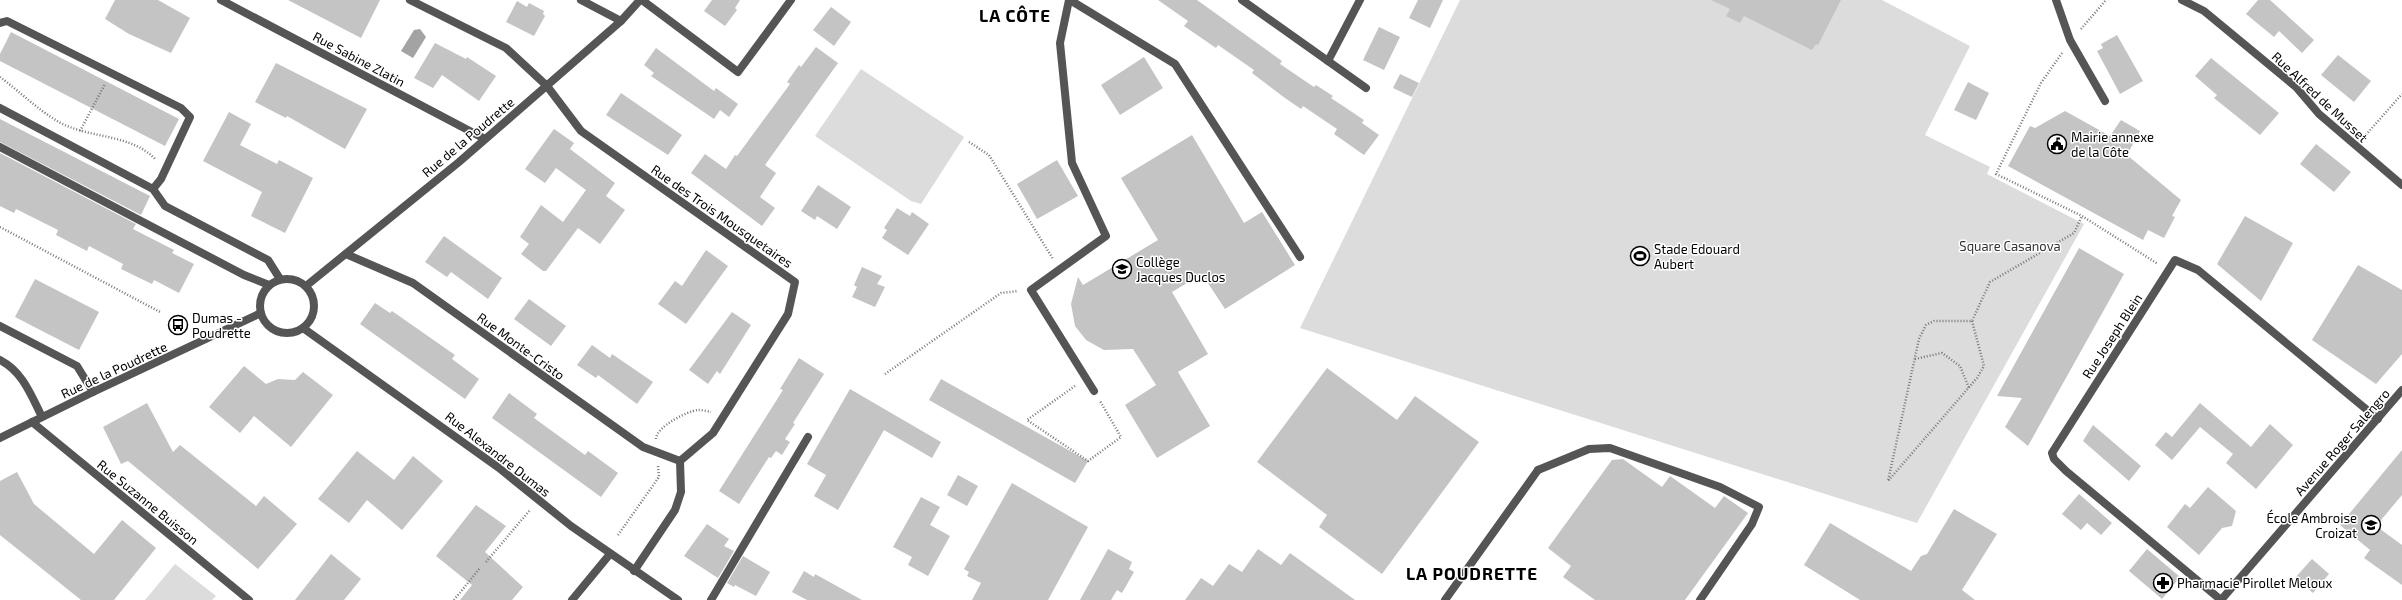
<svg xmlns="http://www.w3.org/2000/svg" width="2402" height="600" viewBox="0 0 2402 600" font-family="'Exo 2',sans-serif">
	<rect width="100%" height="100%" fill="#fff"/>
	<g fill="#dcdcdc">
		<polygon points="1460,0 1882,0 1970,46 1925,135 1990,167 1987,174 2084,224 1917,523 1300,328"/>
		<polygon points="861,69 964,137 921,204 911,201 815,136"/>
		<polygon points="175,564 216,596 212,600 145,600"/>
	</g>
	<polygon fill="#a3a3a3" points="420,29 426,37 413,58 401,51 414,30"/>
	<g fill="#c4c4c4">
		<polygon points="115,0 158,0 190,18 171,53 129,34 105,19"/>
		<polygon points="288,0 380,0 361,38"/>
		<polygon points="712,0 740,0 735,8 737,10 725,26 704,11"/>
		<polygon points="1158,0 1197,0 1282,61 1280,64 1314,87 1316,85 1333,96 1331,98 1364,120 1362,123 1379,135 1364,155 1334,134 1337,129 1303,106 1301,109 1285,98 1252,73 1254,70 1218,45 1216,48 1184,26 1188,21"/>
		<polygon points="1418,0 1443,0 1430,28 1409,18"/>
		<polygon points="1711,0 1841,0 1818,45 1816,44 1812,50 1744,16 1740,23 1726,16 1730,9"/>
		<polygon points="2258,0 2270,0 2314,40 2302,53 2279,31 2274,37 2246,14"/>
		<polygon points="517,1 527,7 529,3 544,11 543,14 545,16 534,36 506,22"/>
		<polygon points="831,7 851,22 834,46 813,30"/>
		<polygon points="1379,27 1400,37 1384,70 1363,60"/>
		<polygon points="11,32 179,119 165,146 0,61 0,54"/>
		<polygon points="2117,35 2143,81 2120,94 2097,51 2103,48 2101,44"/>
		<polygon points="435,43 466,59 467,57 496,76 479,101 442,75 433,88 414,78"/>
		<polygon points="816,47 838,63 765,165 776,173 760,197 775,208 762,226 691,173 705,154 726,169 735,155 737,156 790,84 787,82 799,65 801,67"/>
		<polygon points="656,48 714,91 716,88 738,104 729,117 720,110 714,119 651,76 654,73 644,65"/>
		<polygon points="2338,55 2371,81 2354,102 2321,75"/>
		<polygon points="1144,57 1163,88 1120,115 1101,85"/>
		<polygon points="2211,58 2279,113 2260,135 2214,98 2217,95 2195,76"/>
		<polygon points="276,63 367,109 345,149 287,116 286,118 255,102"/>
		<polygon points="1400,74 1419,83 1412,97 1393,88"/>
		<polygon points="1968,82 1989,93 1976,120 1954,110"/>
		<polygon points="621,93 682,135 668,155 606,115"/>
		<polygon points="2065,111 2110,136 2121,120 2140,131 2127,155 2181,200 2172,216 2175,217 2164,238 2148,230 2143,240 2008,166 2030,126 2035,128"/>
		<polygon points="229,112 251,124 240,145 277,164 279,160 313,178 285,233 251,216 262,192 203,161"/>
		<polygon points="0,119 150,196 141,215 0,142"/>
		<polygon points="554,129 574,143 570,149 615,183 606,196 625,210 600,244 578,228 546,271 543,271 521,254 529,244 520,237 541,205 563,222 586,190 556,168 545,183 525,169"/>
		<polygon points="1192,135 1244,223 1262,212 1295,265 1225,309 1202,274 1172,292 1208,354 1178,372 1210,426 1157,458 1125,405 1156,385 1133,349 1104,350 1086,340 1075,326 1071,304 1078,277 1083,285 1158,240 1121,178"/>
		<polygon points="2316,144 2351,172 2334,192 2300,164"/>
		<polygon points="0,153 136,224 133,229 174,250 172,253 194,264 179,293 154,280 152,284 121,269 123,264 89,246 87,251 56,235 58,230 16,209 14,213 0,206"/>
		<polygon points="1057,160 1078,196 1037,219 1017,184"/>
		<polygon points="818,185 851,207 837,229 817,216 815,220 801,211"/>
		<polygon points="897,208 910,216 912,212 929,224 908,255 882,238 887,230 884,228"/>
		<polygon points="2245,216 2293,243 2261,301 2217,264"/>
		<polygon points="444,236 502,278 488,299 451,272 447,277 425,262"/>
		<polygon points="2079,248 2124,274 2028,446 2005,427 2022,398 1997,396"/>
		<polygon points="706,250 728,266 686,324 658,304 675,281 682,286"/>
		<polygon points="2358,265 2402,290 2402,354 2376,384 2312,340"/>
		<polygon points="862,267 882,276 877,284 885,287 875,307 852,297 857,287 854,285"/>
		<polygon points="35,279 99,312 79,350 15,317"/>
		<polygon points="529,299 566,326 551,346 514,319"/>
		<polygon points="375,303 390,313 392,311 455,355 452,359 479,379 465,399 360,324"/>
		<polygon points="732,312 751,325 720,374 717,371 708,384 689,370"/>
		<polygon points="592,345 610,358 612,354 653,382 637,404 598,375 596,378 577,365"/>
		<polygon points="799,358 824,374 793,423 795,424 785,439 790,442 782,455 776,451 771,458 769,457 739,504 719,491 783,390 780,389"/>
		<polygon points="244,366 266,384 278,379 295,380 303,372 333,395 291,447 254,416 240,433 209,407"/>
		<polygon points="1327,368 1397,420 1415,396 1479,442 1382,574 1319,527 1327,515 1257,462"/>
		<polygon points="941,379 1088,461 1075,483 929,400"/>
		<polygon points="850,389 941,442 932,458 884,430 838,510 814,496 826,475 807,464"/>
		<polygon points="509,393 537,414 534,418 585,455 588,451 618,473 601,497 492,418"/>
		<polygon points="147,403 173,452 180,445 256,506 264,496 297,524 258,569 128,461 121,464 103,427"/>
		<polygon points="2200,403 2251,447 2270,424 2293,445 2256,489 2226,463 2233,454 2200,427 2172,460 2155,445 2166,432 2172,437"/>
		<polygon points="2093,425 2141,466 2129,481 2083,441"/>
		<polygon points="2402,450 2402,495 2376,526 2402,545 2402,585 2364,558 2370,550 2340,525"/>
		<polygon points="357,451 394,480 413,456 443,481 402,530 367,500 349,523 318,499"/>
		<polygon points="1623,459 1662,487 1670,476 1715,508 1724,496 1748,513 1685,600 1595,600 1563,577 1571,566 1548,548 1612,460"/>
		<polygon points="17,472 34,504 94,554 122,520 156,548 114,600 81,600 0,535 0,481"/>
		<polygon points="958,475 978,486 967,506 947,495"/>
		<polygon points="1012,483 1088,527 1048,600 972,600 981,583 967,576 969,572 964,569"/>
		<polygon points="2208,487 2236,511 2232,526 2222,528 2199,555 2167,527 2185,504 2190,508"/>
		<polygon points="2079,494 2112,523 2101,535 2087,523 2081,530 2062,514"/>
		<polygon points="921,497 940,507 930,525 950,536 928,576 908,565 912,557 893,547"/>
		<polygon points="476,505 506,526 485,552 523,587 512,600 460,600 472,585 436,556"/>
		<polygon points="1954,509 1997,534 1962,590 1975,600 1860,600 1804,565 1830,523 1911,571 1921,556 1927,554"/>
		<polygon points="707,524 729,539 724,546 734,551 718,578 684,556"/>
		<polygon points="1108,549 1132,562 1129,569 1134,572 1122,593 1117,590 1111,600 1080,600"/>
		<polygon points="1258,549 1281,565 1290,553 1355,600 1185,600 1201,578 1213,586 1229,564 1242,572"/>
		<polygon points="2147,549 2180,577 2162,599 2129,571"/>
		<polygon points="331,554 361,579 344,600 295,600"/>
		<polygon points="743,556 770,572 756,596 735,585 734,587 727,583"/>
		<polygon points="2312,559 2329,574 2313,593 2295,578"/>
		<polygon points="804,571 814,577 815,574 862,600 807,600 792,592"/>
	</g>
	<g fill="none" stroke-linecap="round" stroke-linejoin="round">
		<g stroke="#777" stroke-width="2.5" stroke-dasharray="1 2" stroke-linecap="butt">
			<polyline points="2081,29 2106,0"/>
			<polyline points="2062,53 2041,83 1996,174 2082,216 2158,264"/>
			<path d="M0 77C19 91 38 110 59 122 89 139 131 133 156 160"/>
			<polyline points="80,131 105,84"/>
			<polyline points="2364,137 2402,94"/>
			<polyline points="969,142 989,155 1053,259"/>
			<polyline points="0,227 160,312"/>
			<polyline points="1972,321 1984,366 1977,378 1888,481 1919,339 1926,325 1934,321 1972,321 1990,282 2074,233 2082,216"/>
			<polyline points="1915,359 1942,353 1960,366 1969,388"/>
			<polyline points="885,374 1001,293 1018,291"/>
			<polyline points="1075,386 1027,420 1088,461 1121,437 1100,401"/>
			<path d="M656 439C656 427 687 411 698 410 702 410 707 411 711 412"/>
			<polyline points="618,535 659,477 658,466"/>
			<polyline points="486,562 530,510"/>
			<polyline points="454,600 480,568"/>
		</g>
		<g stroke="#555" stroke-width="8">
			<polyline points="410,0 506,48 547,86"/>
			<polyline points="1069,0 1060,43 1072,163 1106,236 1031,290 1094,391"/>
			<polyline points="1070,0 1175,64 1300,257"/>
			<polyline points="0,23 7,21 181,108 190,117 161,179 153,189"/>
			<polyline points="0,108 153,189 165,206 268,260 280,279"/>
			<polyline points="0,147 244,275 269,285"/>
			<polyline points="0,326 77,366 93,392"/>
			<polyline points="1538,470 1589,449 1610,448 1720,487 1759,507 1752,524 1700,600"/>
			<polyline points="711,600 808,437"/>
		</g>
		<g stroke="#555" stroke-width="8">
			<polyline points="221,0 485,139"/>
			<polyline points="581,0 621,21"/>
			<polyline points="642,0 738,72 791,0"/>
			<polyline points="1242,0 1366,88"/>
			<polyline points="2056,0 2070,40 2105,101"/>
			<polyline points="2182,0 2204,11 2296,87 2319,114 2402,185"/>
			<polyline points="1328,61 1360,0"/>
			<polyline points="547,86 581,131 795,282 788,314 713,433 680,461 681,492 675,510 634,571"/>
			<polyline points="346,254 413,283 643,447 680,461"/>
			<circle cx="287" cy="306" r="27"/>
			<polyline points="306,286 459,162 621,21 640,0"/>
			<polyline points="303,328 499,468 571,526 678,600"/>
			<path d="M0 360C23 372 31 395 42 417"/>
			<polyline points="32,422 249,600"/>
			<polyline points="0,438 93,392 261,313"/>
			<polyline points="572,600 610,554"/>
			<polyline points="1445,600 1538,470"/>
			<polyline points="2221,600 2066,471 2054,459 2052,453 2175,260 2198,270 2378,419"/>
		</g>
		<polyline stroke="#555" stroke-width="8" points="2221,600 2402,390"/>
	</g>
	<defs>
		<g id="civic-ring" transform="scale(1)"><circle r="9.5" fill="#fff" stroke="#000" stroke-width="1.5"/><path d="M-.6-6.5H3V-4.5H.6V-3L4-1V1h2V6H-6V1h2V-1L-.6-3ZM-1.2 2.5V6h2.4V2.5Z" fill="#000"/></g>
		<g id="stadium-ring" transform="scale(1)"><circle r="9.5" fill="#fff" stroke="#000" stroke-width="1.5"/><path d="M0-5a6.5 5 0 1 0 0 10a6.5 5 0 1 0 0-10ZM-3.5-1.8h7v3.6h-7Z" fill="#000"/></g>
		<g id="school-ring" transform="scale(1)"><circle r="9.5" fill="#fff" stroke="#000" stroke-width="1.5"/><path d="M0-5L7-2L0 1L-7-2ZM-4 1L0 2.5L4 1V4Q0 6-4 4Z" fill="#000"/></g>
		<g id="bus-ring" transform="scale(1)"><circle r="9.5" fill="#fff" stroke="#000" stroke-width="1.5"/><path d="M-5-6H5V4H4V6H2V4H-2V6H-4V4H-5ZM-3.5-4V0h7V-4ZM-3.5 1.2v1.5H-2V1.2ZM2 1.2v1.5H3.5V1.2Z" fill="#000"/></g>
		<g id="pharmacy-ring" transform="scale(1)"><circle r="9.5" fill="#fff" stroke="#000" stroke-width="1.5"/><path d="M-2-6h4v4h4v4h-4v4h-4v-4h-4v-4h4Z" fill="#000"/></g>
	</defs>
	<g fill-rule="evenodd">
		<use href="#civic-ring" x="2057" y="144"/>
		<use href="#stadium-ring" x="1640" y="256"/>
		<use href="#school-ring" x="1122" y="269"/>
		<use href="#bus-ring" x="178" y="325"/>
		<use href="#school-ring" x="2371" y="525"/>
		<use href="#pharmacy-ring" x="2163" y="583"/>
	</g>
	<g text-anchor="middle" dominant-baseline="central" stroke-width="3" stroke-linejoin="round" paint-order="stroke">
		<g font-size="13" fill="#000" stroke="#fff">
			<text transform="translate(359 59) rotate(28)">Rue Sabine Zlatin</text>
			<text transform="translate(2320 97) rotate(43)">Rue Alfred de Musset</text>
			<text transform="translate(468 137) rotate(-40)">Rue de la Poudrette</text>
			<text transform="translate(722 216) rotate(35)">Rue des Trois Mousquetaires</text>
			<text transform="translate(2112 336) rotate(-57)">Rue Joseph Blein</text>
			<text transform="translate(521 346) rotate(36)">Rue Monte-Cristo</text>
			<text transform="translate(114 370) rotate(-25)">Rue de la Poudrette</text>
			<text transform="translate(2342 442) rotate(-49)">Avenue Roger Salengro</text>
			<text transform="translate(498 454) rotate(38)">Rue Alexandre Dumas</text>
			<text transform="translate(148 502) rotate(39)">Rue Suzanne Buisson</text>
		</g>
		<g font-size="13" fill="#000" stroke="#fff" text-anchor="start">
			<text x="2071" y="137">Mairie annexe<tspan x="2071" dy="15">de la Côte</tspan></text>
			<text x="1654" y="249">Stade Edouard<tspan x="1654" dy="15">Aubert</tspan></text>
			<text x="1136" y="262">Collège<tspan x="1136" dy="15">Jacques Duclos</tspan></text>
			<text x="192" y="318">Dumas -<tspan x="192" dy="15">Poudrette</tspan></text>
			<text x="2357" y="518" text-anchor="end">École Ambroise<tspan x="2357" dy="15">Croizat</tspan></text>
			<text x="2177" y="583">Pharmacie Pirollet Meloux</text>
		</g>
		<g font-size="13" fill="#333" stroke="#fff">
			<text x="2010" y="246">Square Casanova</text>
		</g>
		<g font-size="17" font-weight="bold" letter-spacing="1" fill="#000" stroke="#fff">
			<text x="1015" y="15">LA CÔTE</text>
			<text x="1472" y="573">LA POUDRETTE</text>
		</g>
	</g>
</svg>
